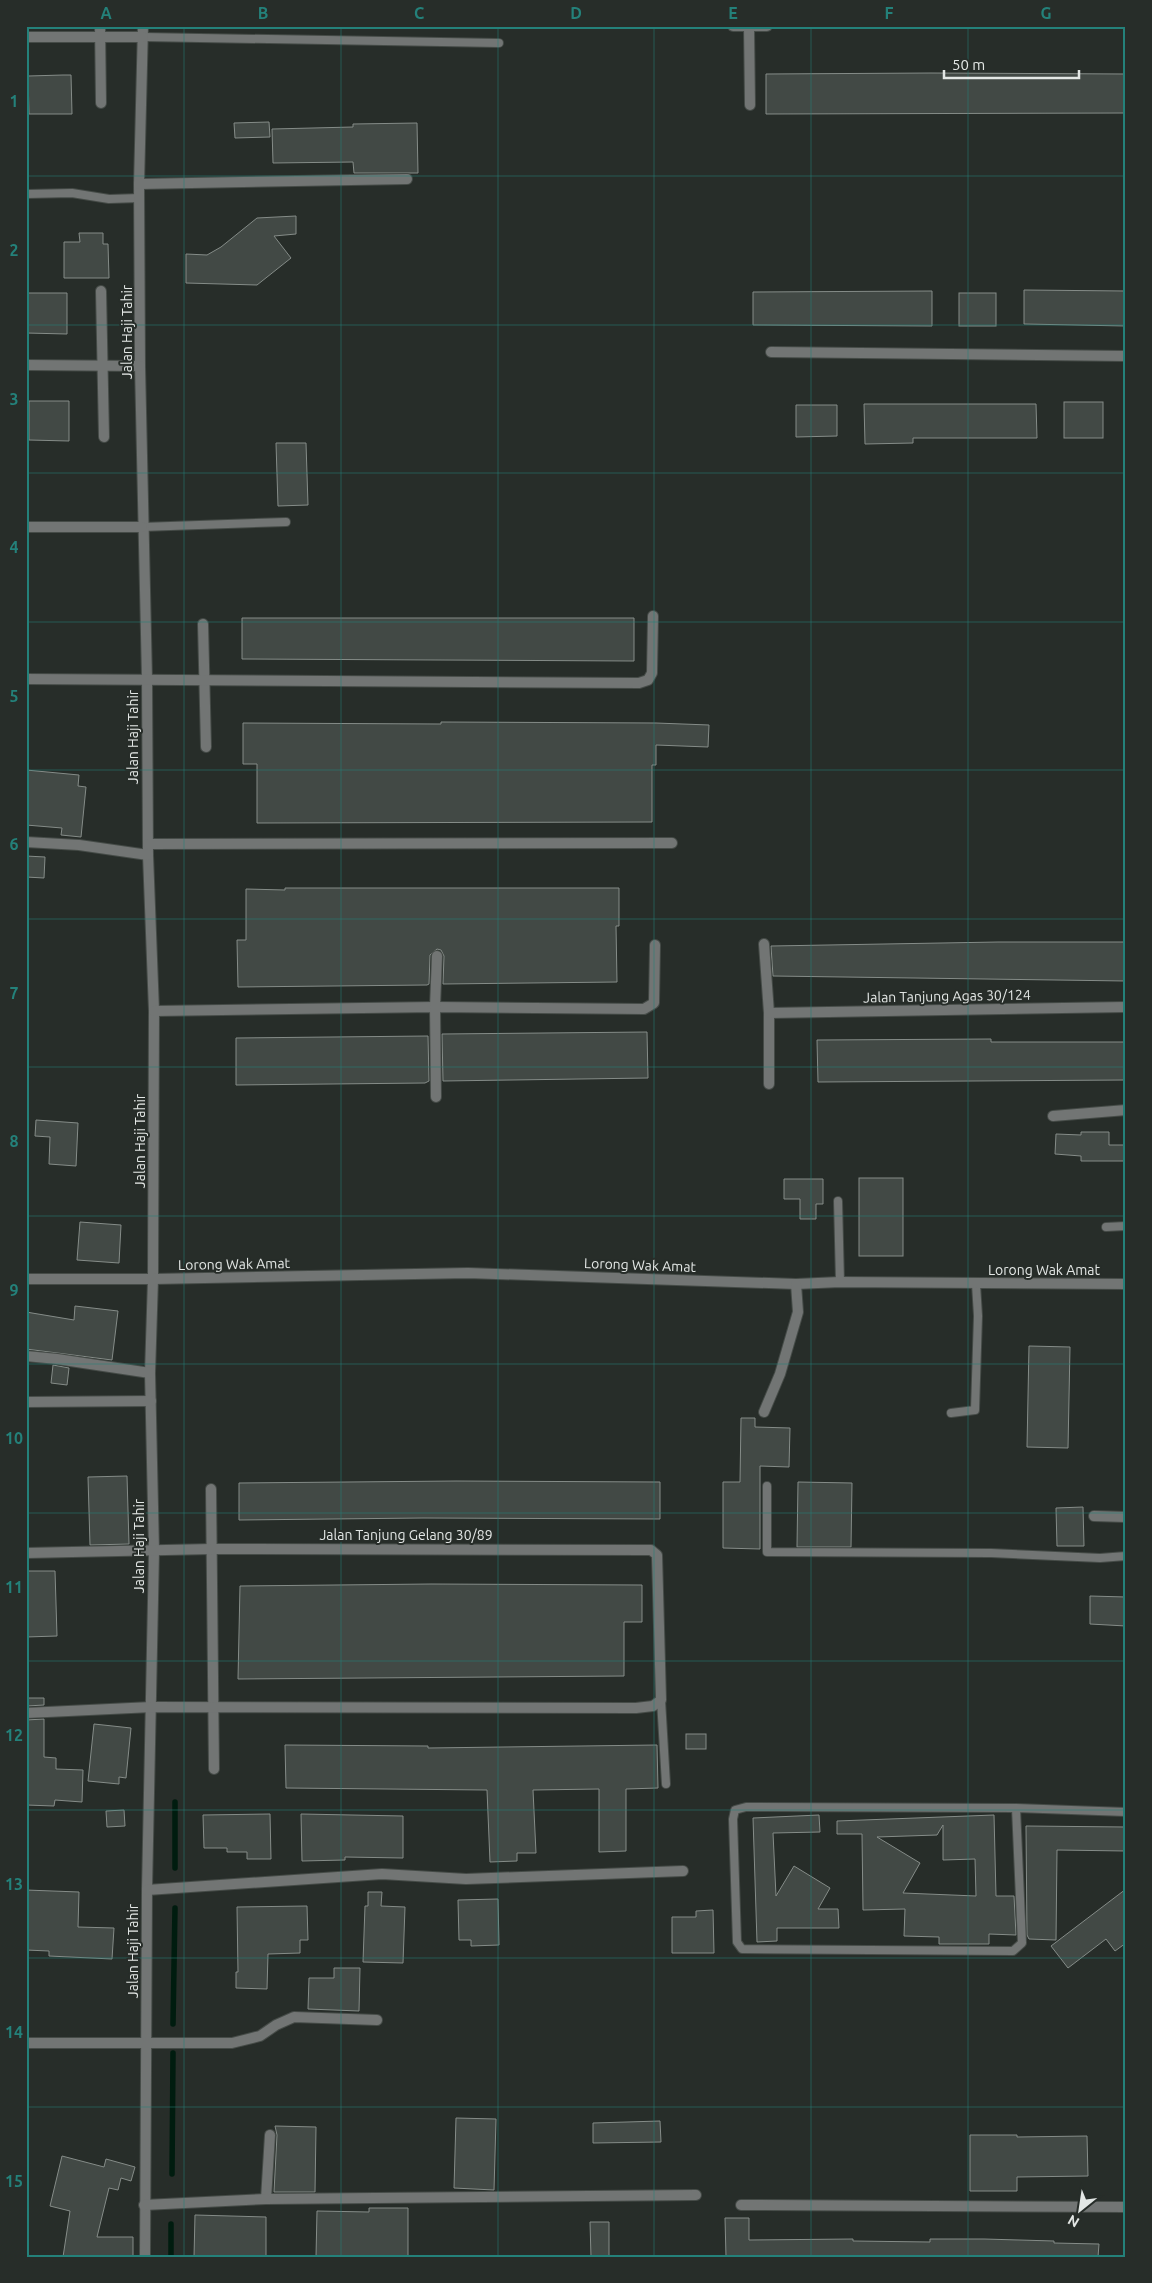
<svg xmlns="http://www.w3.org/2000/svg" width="1152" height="2283" viewBox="0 0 1152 2283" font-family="Ubuntu,sans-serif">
	<rect width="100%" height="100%" fill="#272d29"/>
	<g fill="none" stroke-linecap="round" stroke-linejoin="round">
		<g stroke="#001c0f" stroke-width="5.5">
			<polyline points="175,1868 175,1802"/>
			<polyline points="173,2024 175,1908"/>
			<polyline points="172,2174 173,2053"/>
			<polyline points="171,2257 171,2224"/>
		</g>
	</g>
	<g fill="#424945" stroke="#858c88" fill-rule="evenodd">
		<polygon points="931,73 1126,74 1126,113 766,114 766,74"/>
		<polygon points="63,75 71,75 72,114 29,114 28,76"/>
		<polygon points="269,122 270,137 235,138 234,123"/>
		<polygon points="417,123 418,173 354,173 353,162 273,163 272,129 353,127 353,124"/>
		<polygon points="296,216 296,234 274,236 291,258 257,285 186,283 186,254 207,255 221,247 257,218"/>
		<polygon points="79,233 103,233 103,244 108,244 109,278 64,278 64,242 80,242"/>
		<polygon points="1024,290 1126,291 1126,326 1024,324"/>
		<polygon points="932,291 932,326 753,325 753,292"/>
		<polygon points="26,293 67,293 67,334 26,333"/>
		<rect x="959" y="293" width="37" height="33"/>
		<polygon points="29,401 69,401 69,441 29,440"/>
		<rect x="1064" y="402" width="39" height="36"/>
		<polygon points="864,404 1036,404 1037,438 913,438 913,443 865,444"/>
		<polygon points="796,405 837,405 837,436 796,437"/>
		<polygon points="276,443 306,443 308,505 278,506"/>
		<polygon points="242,618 634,618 634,661 242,659"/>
		<polygon points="441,722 656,723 709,725 708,747 656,745 656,765 652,765 652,822 257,823 257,764 243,764 243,723 441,724"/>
		<polygon points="26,770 79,775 78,786 86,787 81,837 61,835 62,828 26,825"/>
		<polygon points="26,856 45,857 44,878 26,877"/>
		<polygon points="285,888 619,888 619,926 616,926 617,982 443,984 444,956 441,950 437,949 430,955 429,984 427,985 238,987 237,940 246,940 246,889 285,890"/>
		<polygon points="998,942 1126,942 1126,981 773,976 771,946"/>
		<polygon points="647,1032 648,1078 443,1081 442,1034"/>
		<polygon points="428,1036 429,1081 425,1083 236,1085 236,1038"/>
		<polygon points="991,1039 991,1042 1126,1042 1126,1080 818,1082 817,1040"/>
		<polygon points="36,1120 78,1123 76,1166 49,1164 50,1137 35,1136"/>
		<polygon points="1081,1132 1109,1132 1109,1145 1126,1145 1126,1161 1081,1161 1081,1156 1055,1154 1056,1134 1081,1135"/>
		<rect x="859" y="1178" width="44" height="78"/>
		<polygon points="784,1179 823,1179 823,1204 816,1204 816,1219 800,1219 800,1199 784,1199"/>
		<polygon points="80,1222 121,1225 119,1263 77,1260"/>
		<polygon points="75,1306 118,1311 112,1360 26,1349 26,1312 74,1320"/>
		<polygon points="1029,1346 1070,1347 1068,1448 1027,1447"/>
		<polygon points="53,1365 69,1368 67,1385 51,1383"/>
		<polygon points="741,1418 755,1418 755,1427 790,1428 789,1467 760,1466 760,1549 723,1548 723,1482 740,1482"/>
		<polygon points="127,1476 129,1544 90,1545 88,1477"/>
		<polygon points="456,1481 660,1482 660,1519 423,1518 239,1520 239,1483"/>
		<polygon points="798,1482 852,1483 851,1547 797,1547"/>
		<polygon points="1083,1507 1084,1546 1057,1546 1056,1508"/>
		<polygon points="26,1571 55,1571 57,1636 26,1637"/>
		<polygon points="431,1584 642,1585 642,1622 624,1622 624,1676 238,1679 240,1586"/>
		<polygon points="1090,1596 1126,1597 1126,1626 1090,1624"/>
		<polygon points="27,1698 44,1698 44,1705 27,1706"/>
		<polygon points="44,1719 44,1757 56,1758 56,1769 83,1770 82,1802 55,1800 54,1806 26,1805 26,1720"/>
		<polygon points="94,1724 131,1728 126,1778 119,1777 119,1784 88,1781"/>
		<rect x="686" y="1734" width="20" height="15"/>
		<polygon points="285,1745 428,1746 428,1748 657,1745 658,1788 626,1789 626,1851 599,1852 599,1789 533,1790 536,1853 517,1853 517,1861 490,1862 487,1790 286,1788"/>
		<polygon points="124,1810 125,1826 107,1827 106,1811"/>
		<polygon points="270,1814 271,1859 247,1859 247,1852 227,1852 227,1848 204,1848 203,1815"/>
		<polygon points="301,1814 403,1816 403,1858 345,1857 345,1860 302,1861"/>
		<polygon points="819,1815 820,1832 773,1833 776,1896 794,1866 830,1888 818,1909 838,1909 839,1928 777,1928 777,1941 757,1942 753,1818"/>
		<path d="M994 1815 996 1896H1014L1016 1935 989 1934V1944H939V1937L904 1936 905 1909 863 1910 862 1834H837V1821ZM943 1825V1860L975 1859 976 1896 903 1893 920 1863 877 1837 937 1835Z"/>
		<polygon points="1026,1826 1126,1827 1126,1851 1057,1850 1056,1940 1029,1939 1027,1935"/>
		<polygon points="1126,1889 1126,1943 1115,1951 1106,1939 1068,1968 1051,1946"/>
		<polygon points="26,1890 79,1892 78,1927 114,1928 112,1959 49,1956 49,1951 26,1950"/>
		<polygon points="368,1892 382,1892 381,1906 405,1907 403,1963 363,1962 365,1906 368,1906"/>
		<polygon points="498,1899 499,1945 471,1946 471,1940 459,1940 458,1900"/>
		<polygon points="307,1906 308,1940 300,1940 300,1953 268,1954 267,1989 236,1988 236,1972 238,1972 237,1907"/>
		<polygon points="713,1910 714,1953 672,1953 672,1917 696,1917 696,1911"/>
		<polygon points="334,1968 360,1968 359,2011 308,2009 309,1978 334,1978"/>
		<polygon points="456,2118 496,2119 494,2190 454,2188"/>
		<polygon points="660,2121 661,2142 593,2143 593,2123"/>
		<polygon points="275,2126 316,2127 315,2192 274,2192 277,2135"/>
		<polygon points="970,2135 1017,2135 1017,2137 1087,2136 1088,2176 1017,2177 1017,2191 970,2191"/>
		<polygon points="62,2156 104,2167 106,2159 135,2167 131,2181 121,2178 118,2190 109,2188 97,2237 133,2237 133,2257 63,2257 70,2211 50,2206"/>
		<polygon points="369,2208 408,2208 408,2257 316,2257 317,2211 369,2212"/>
		<polygon points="195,2215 266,2217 266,2257 194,2257"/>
		<polygon points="725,2218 749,2218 749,2240 853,2239 853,2241 930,2242 930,2239 984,2239 1054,2241 1054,2243 1099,2244 1098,2257 726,2257"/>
		<polygon points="590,2222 609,2222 609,2257 591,2257"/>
	</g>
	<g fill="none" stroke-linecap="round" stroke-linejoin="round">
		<g stroke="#454b47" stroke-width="10">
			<g id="lane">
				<polyline points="143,37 499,43"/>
				<polyline points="26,194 72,193 109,199 140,198"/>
				<polyline points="142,527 286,522"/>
				<polyline points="838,1201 840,1282"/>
				<polyline points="1106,1227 1126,1226"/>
				<polyline points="951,1413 975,1410 978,1316 976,1284"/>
				<polyline points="767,1486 767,1552 991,1553 1100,1558 1126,1556"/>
				<polyline points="661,1700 666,1784"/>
				<polyline points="1016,1808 746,1807 735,1810 733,1819 737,1942 742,1949 1013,1951 1022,1943 1016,1808 1126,1812"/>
			</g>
		</g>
		<g stroke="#454b47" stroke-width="12">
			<g id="street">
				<polyline points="100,26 101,103"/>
				<polyline points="143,26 139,184 140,366 147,679 148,855 154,1011 153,1279 150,1373 154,1551 147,1890 145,2257"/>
				<polyline points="733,26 767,26"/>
				<polyline points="749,27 750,105"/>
				<polyline points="26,37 143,37"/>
				<polyline points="139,184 407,179"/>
				<polyline points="101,291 104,437"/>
				<polyline points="771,352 1126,356"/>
				<polyline points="26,365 140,366"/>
				<polyline points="26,527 142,527"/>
				<polyline points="203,624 206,747"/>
				<polyline points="26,679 639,683 648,680 652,673 653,616"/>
				<polyline points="26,842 79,845 148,855"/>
				<polyline points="148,844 672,843"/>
				<polyline points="764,944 769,1013 769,1084"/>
				<polyline points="154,1011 435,1007 644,1009 654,1003 655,945"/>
				<polyline points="769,1013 1126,1007"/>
				<polyline points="436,1097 435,1007 437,956"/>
				<polyline points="1053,1116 1126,1110"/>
				<polyline points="26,1279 153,1279 468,1273 796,1284 840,1282 1126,1284"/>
				<polyline points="26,1356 57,1359 150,1373"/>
				<polyline points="26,1402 151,1401"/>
				<polyline points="764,1412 780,1374 798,1312 796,1284"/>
				<polyline points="211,1489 214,1769"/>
				<polyline points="1094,1516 1126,1517"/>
				<polyline points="26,1553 212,1549 651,1550 657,1555 661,1700 653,1706 636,1708 152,1707 26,1713"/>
				<polyline points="147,1890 382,1874 466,1879 683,1871"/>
				<polyline points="26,2043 232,2043 260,2036 276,2025 294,2017 377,2020"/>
				<polyline points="266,2199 270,2135"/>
				<polyline points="144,2205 266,2199 696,2195"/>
				<polyline points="741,2205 1126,2207"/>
			</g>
		</g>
		<use href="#lane" stroke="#727574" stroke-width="8"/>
		<use href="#street" stroke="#727574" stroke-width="10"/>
	</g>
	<path fill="none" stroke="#24817a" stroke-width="1" stroke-opacity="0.55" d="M184 26V2257M341 26V2257M498 26V2257M654 26V2257M811 26V2257M968 26V2257M26 176H1126M26 325H1126M26 473H1126M26 622H1126M26 770H1126M26 919H1126M26 1067H1126M26 1216H1126M26 1364H1126M26 1513H1126M26 1661H1126M26 1810H1126M26 1958H1126M26 2107H1126"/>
	<g text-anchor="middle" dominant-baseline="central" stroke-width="4" stroke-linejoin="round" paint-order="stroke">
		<g font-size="14" fill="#e3e7e5" stroke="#272d29">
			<text transform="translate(127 332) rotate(-90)">Jalan Haji Tahir</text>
			<text transform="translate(133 737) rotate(-90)">Jalan Haji Tahir</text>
			<text transform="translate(947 996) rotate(-1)">Jalan Tanjung Agas 30/124</text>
			<text transform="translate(140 1141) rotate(-90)">Jalan Haji Tahir</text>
			<text transform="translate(234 1264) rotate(-1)">Lorong Wak Amat</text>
			<text transform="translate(640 1265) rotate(2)">Lorong Wak Amat</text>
			<text x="1044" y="1270">Lorong Wak Amat</text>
			<text x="406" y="1535">Jalan Tanjung Gelang 30/89</text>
			<text transform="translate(139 1546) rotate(-90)">Jalan Haji Tahir</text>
			<text transform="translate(133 1951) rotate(-90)">Jalan Haji Tahir</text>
		</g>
	</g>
	<rect width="1152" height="2283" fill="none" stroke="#272d29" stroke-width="55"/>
	<g transform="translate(1080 2210) rotate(210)" stroke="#272d29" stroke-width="4" paint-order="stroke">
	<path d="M0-4L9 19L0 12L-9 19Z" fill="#e3e7e5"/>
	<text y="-8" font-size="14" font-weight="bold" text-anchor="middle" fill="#e3e7e5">N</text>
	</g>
	<path d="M944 70v8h135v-8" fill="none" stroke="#e3e7e5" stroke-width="2.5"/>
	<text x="952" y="70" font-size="15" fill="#e3e7e5" stroke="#272d29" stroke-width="4" paint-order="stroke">50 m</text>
	<rect x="28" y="28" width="1096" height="2228" fill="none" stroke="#24817a" stroke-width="2"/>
	<g font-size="16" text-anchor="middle" font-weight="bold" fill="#24817a">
		<text x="106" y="19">A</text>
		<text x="263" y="19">B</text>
		<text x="419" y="19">C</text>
		<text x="576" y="19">D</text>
		<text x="733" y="19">E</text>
		<text x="889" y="19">F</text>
		<text x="1046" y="19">G</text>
		<text x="14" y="107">1</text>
		<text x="14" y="256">2</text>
		<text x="14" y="405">3</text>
		<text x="14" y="553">4</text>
		<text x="14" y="702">5</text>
		<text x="14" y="850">6</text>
		<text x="14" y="999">7</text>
		<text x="14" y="1147">8</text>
		<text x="14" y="1296">9</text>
		<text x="14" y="1444">10</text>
		<text x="14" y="1593">11</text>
		<text x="14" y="1741">12</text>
		<text x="14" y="1890">13</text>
		<text x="14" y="2038">14</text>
		<text x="14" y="2187">15</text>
	</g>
</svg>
